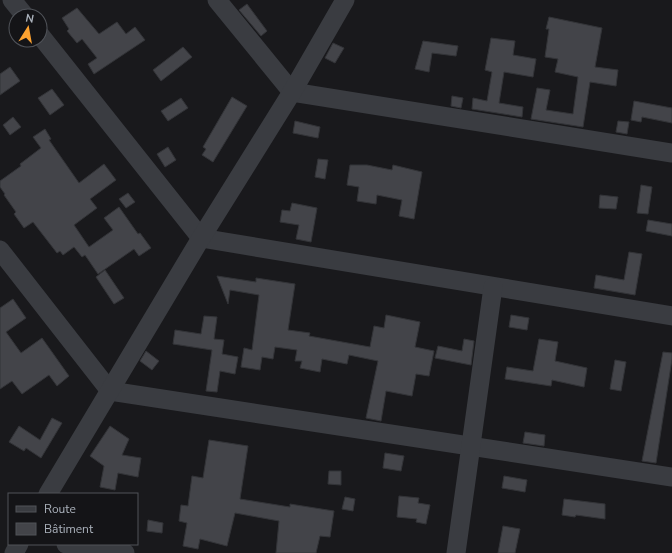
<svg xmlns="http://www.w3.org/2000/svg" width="672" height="553" viewBox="0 0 672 553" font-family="'Nunito Sans',sans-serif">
	<rect width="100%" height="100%" fill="#19191c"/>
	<g fill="#434449" stroke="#333438">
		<polygon points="247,4 267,31 261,36 239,10"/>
		<polygon points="77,8 99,34 117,22 126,34 135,27 145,40 94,74 88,64 97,58 82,39 77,43 67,31 69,29 62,18"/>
		<polygon points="549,17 602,28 595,67 618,70 616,86 590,82 583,127 531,119 537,88 550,90 546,110 573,114 578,77 555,72 558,59 545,57 549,29 546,29"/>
		<polygon points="491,38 515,41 513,55 536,59 533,77 504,72 499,103 523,107 522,117 472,109 473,98 487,101 492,72 485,70"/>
		<polygon points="423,41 458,46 456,56 432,53 429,72 415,69"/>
		<polygon points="333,43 344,48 335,63 325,58"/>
		<polygon points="183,47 192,57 161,81 153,70"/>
		<polygon points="10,67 20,81 0,95 0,74"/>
		<polygon points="52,89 64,105 50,115 38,98"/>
		<polygon points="452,96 463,98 461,108 451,106"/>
		<polygon points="232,97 247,106 213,162 202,155 206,149 203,147"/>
		<polygon points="181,98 188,108 168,121 161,111"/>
		<polygon points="634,101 672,108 672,123 642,117 641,122 631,120"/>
		<polygon points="13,117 21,127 10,135 3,125"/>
		<polygon points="295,121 320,127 318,138 293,133"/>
		<polygon points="618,121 629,122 627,134 616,132"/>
		<polygon points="45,129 51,139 49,140 79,183 104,164 116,180 90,199 97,208 74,225 89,247 113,230 104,218 119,207 138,234 140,233 151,248 139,256 134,249 98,274 85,255 82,257 74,247 63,255 60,251 57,253 33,222 24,228 14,214 16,212 4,195 5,194 0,187 0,181 21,166 20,164 41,148 33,137"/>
		<polygon points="168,147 176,160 165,167 157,154"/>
		<polygon points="318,159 328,160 325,179 315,177"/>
		<polygon points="350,165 367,165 392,170 393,165 422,172 414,219 399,216 402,200 377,195 376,204 357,201 359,187 347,185"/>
		<polygon points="641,185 652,187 648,214 637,213"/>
		<polygon points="128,193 135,202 126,208 119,199"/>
		<polygon points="600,195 618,197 616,209 599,208"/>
		<polygon points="292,203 317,208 311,242 296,239 299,225 280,222 282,210 290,211"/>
		<polygon points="648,220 672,224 672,236 646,231"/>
		<polygon points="629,252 642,254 635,295 594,288 596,275 624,280"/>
		<polygon points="105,270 124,298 114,304 96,277"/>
		<polygon points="217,276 256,282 256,278 295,284 288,330 310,333 309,336 370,347 374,326 384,328 386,315 420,322 415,347 434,351 429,376 416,374 412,396 386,391 381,421 366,418 378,361 349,355 347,364 322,359 320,372 300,368 302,361 295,361 297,350 275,347 273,359 262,357 260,370 241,367 244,348 252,350 259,295 230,290 228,304"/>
		<polygon points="13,299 26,318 6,332 21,353 42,338 69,376 57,386 49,375 22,394 12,381 0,389 0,308"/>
		<polygon points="511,315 529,318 527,330 509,327"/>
		<polygon points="204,316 217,317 214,339 224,340 222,354 238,357 235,374 220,371 217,392 206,391 212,350 173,344 175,330 201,334"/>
		<polygon points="464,339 474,341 471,365 435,358 438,346 462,351"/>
		<polygon points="539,339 558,342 555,361 587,368 584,387 552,380 551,386 505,379 507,367 533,371"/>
		<polygon points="146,351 159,361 152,370 140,361"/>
		<polygon points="663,352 672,353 672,359 656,463 642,461"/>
		<polygon points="615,360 626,362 621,391 610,389"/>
		<polygon points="52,418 62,423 41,458 26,448 24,451 9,442 19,426 40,440"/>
		<polygon points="110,426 129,439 122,455 141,458 138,477 118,473 115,490 100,487 104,466 90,456"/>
		<polygon points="525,432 545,435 544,446 523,443"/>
		<polygon points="209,440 248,446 240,499 290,507 290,504 334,511 330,537 320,536 316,553 276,553 279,521 235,513 227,546 200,539 198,549 183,546 187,523 179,521 181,505 188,506 192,476 203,478"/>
		<polygon points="385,453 404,456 401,471 383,468"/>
		<polygon points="329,471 341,471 341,485 328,484"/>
		<polygon points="504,476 527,480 525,492 502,488"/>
		<polygon points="399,496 419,498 418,503 430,505 426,524 416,522 417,519 397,517"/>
		<polygon points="345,497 355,499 353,511 342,509"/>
		<polygon points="564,499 605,504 605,519 576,515 575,517 562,515"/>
		<polygon points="148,520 163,523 162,533 147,531"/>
		<polygon points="503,526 520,529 515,553 498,553"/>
	</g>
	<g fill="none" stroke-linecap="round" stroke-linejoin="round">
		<g stroke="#3a3c41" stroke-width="19">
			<polyline points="12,0 25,16"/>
			<polyline points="217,0 292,92 672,153"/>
			<polyline points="40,35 201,238 672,316"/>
			<polyline points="0,250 110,391 672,477"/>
			<polyline points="48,494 201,238 292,92 345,0"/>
			<polyline points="66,544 125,553"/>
			<polyline points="14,553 19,544"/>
			<polyline points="456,553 493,287"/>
		</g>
	</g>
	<rect x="8" y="493" width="130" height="52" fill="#141417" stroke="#505359"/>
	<rect x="16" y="506" width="20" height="6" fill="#3a3c41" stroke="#505359"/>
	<text x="44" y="513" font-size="12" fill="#abb2bc">Route</text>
	<rect x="16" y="523" width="20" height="12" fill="#434449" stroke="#505359"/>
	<text x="44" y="533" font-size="12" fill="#abb2bc">Bâtiment</text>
	<g transform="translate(28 28) rotate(11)"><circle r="19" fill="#141417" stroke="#505359"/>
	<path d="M0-3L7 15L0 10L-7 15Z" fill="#fda230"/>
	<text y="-6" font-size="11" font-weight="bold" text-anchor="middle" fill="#abb2bc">N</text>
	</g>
</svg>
